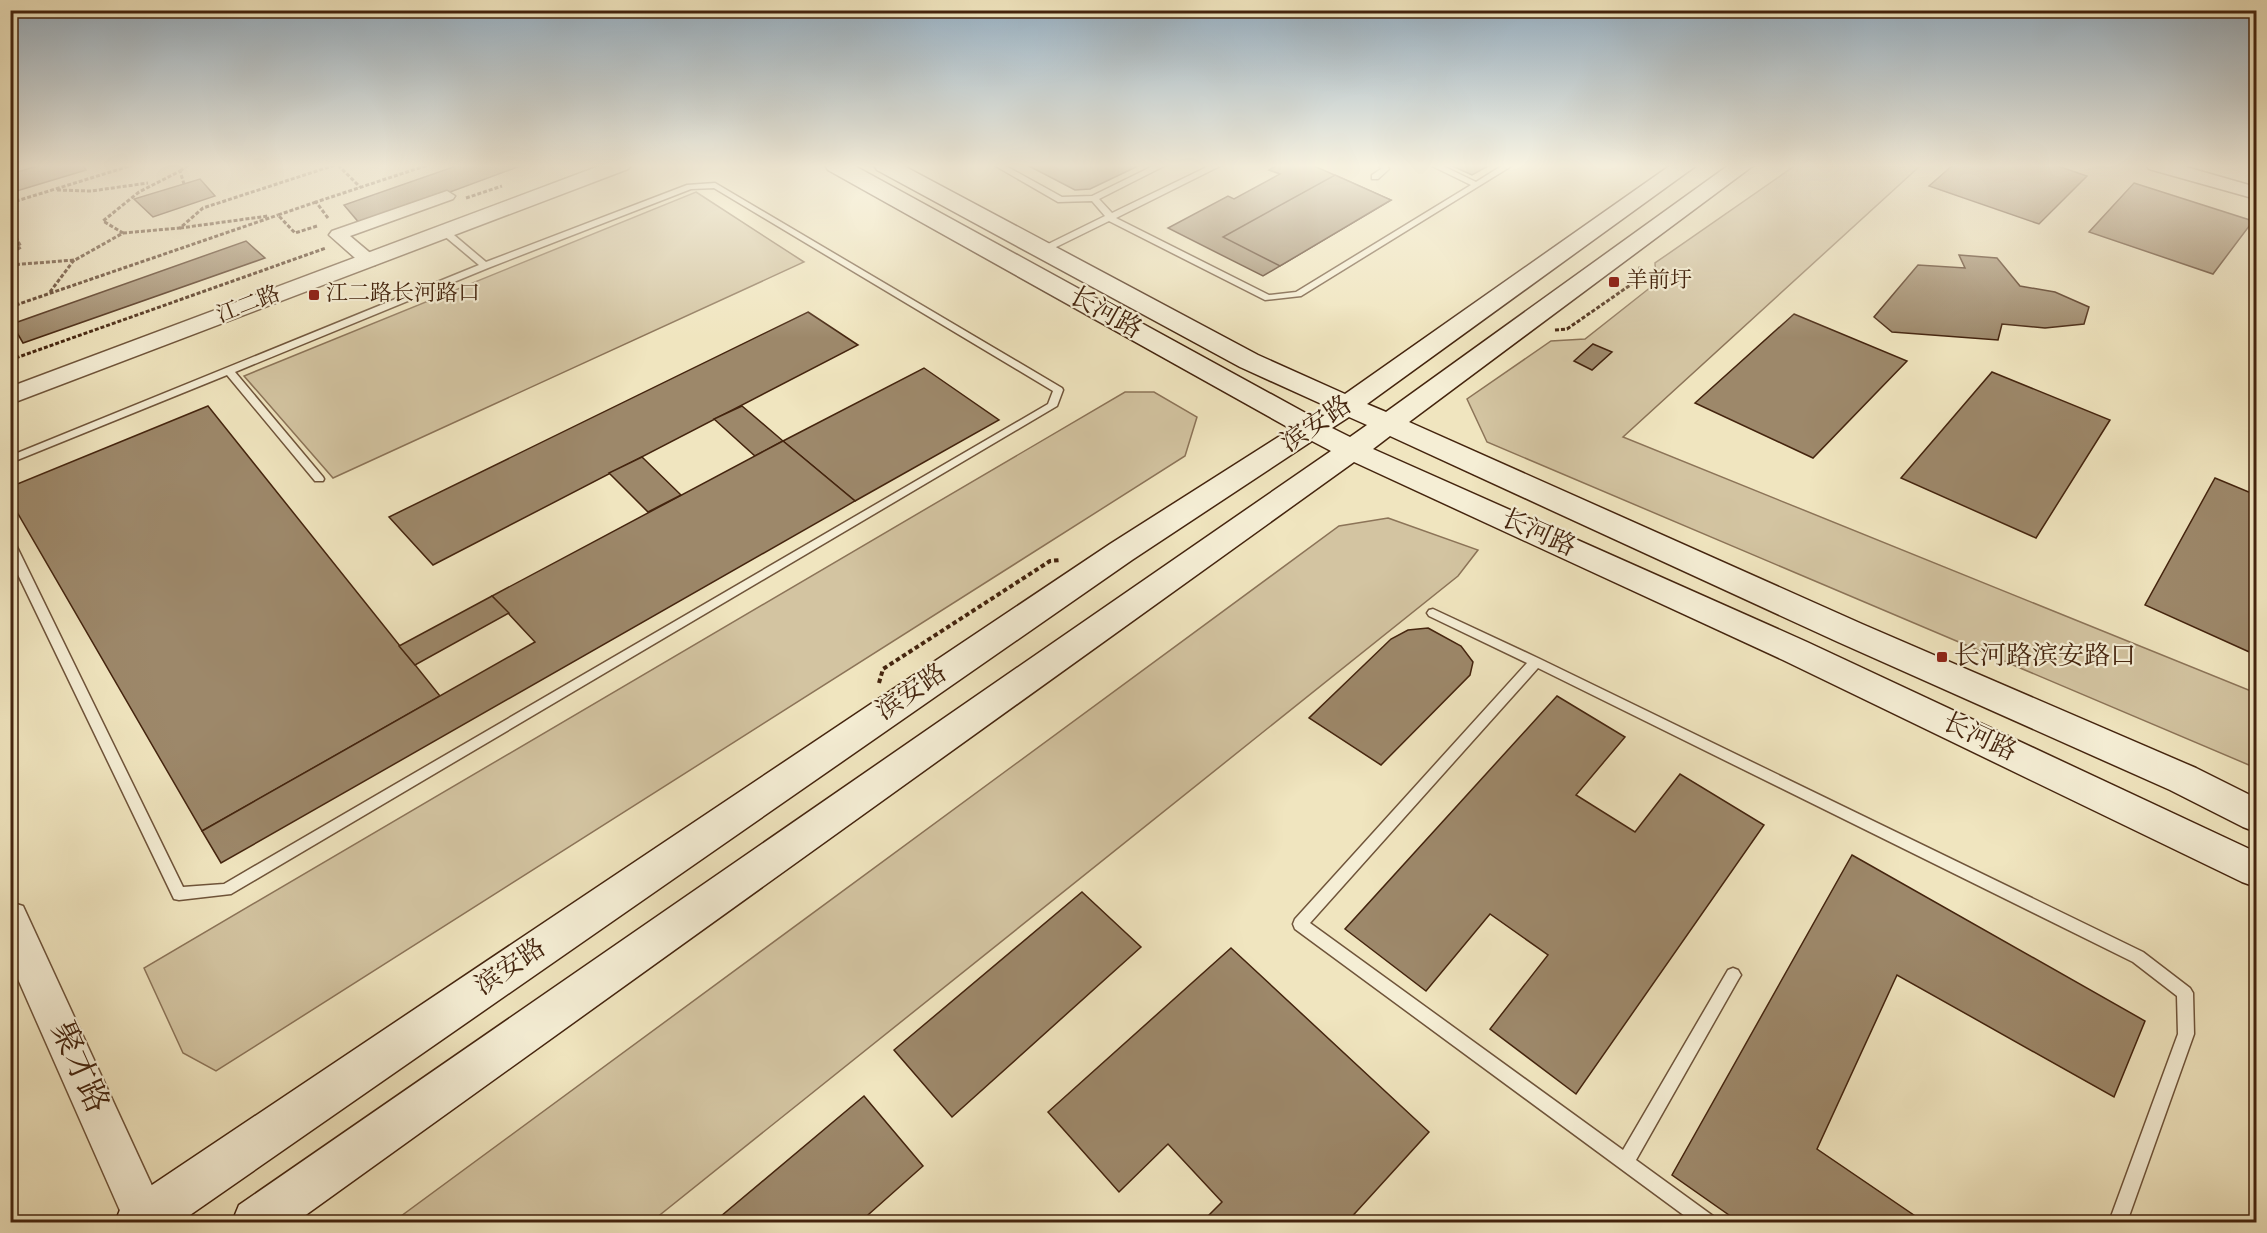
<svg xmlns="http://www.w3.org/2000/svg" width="2267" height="1233" viewBox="0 0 2267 1233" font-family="'Sorts Mill Goudy','Noto Serif SC',serif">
	<rect width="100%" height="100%" fill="#f0e5bf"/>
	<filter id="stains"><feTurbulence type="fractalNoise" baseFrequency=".00333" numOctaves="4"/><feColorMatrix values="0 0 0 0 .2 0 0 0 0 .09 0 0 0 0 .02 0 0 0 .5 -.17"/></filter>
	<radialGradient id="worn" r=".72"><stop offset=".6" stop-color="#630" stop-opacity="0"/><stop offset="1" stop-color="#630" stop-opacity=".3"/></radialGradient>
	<g fill="#d3c4a1" stroke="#8c7458" stroke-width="1.5">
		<polygon points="1796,165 1921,165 1623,437 2256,693 2256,768 1487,442 1467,399 1551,341 1585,339 1656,283 1655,263"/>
		<polygon points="696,192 804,262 333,478 244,376"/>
		<polygon points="1125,392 1154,392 1197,417 1185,456 216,1071 183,1053 144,968"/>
		<polygon points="1388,518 1478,550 1458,576 651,1222 393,1222 1339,526"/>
	</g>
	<g fill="#9d886a" stroke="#44240e" stroke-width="1.5">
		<polygon points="41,165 83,165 86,170 10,193 10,174"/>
		<polygon points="459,165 523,165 361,225 344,205"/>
		<polygon points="1027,165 1140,165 1090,189 1075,190"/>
		<polygon points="1277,165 1312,165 1391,200 1263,276 1168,228 1228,196 1234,199 1280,174 1269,170"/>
		<polygon points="1450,165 1490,165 1472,175"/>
		<polygon points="1953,165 2055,165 2087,176 2039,224 1929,186"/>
		<polygon points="1335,175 1391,200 1280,266 1223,237"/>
		<polygon points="200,179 215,196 153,217 134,199"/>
		<polygon points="2134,183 2253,221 2213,274 2089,232"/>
		<polygon points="246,241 265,258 23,343 12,324"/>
		<polygon points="1959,255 1997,258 2020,286 2055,292 2089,307 2084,324 2045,328 2002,324 1998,340 1892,332 1874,317 1918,265 1965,268"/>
		<polygon points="808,312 858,345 433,565 389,517"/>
		<polygon points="1794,314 1907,361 1813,458 1695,403"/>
		<polygon points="1593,344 1612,352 1592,370 1574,361"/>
		<polygon points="924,368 999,420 855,501 783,441"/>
		<polygon points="1992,372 2110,420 2036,538 1901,478"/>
		<polygon points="208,406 440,696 202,831 10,500 10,487"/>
		<polygon points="742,406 783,441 755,456 714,419"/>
		<polygon points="783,441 855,501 221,863 202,831 535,642 492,596"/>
		<polygon points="642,457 681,495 648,512 609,473"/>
		<polygon points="2215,478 2256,495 2256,655 2145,605"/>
		<polygon points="492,596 509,613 415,665 399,646"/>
		<polygon points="1428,628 1461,646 1473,662 1470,675 1381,765 1309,718 1391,639 1408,630"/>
		<polygon points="1557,696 1625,737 1576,795 1635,832 1680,774 1764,825 1576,1094 1490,1029 1548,955 1490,914 1426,991 1345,929"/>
		<polygon points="1852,855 2145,1021 2114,1097 1897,975 1817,1149 1924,1222 1739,1222 1672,1175"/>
		<polygon points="1082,892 1141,947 952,1117 894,1050"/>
		<polygon points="1231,948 1429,1132 1347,1222 1202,1222 1222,1202 1168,1144 1119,1192 1048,1112"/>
		<polygon points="864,1096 923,1166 860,1222 714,1222"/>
	</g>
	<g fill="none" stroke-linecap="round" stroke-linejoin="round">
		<g stroke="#6f543a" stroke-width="3">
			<g id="service">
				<polygon points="994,165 1004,165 1062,197 1092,196 1155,165 1166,165 1099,199 1112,213 1211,165 1222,165 1116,218 1269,295 1296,292 1471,185 1430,165 1441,165 1476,182 1503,165 1513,165 1301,296 1265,300 1109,221 1046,252 1040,252 1040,248 1105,216 1092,201 1058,202"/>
				<polygon points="1378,165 1386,165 1389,169 1378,179 1372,179 1372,175 1381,169"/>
				<polygon points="715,183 1062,388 1063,390 1057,406 231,894 179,900 174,899 10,558 10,541 16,545 183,887 224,884 1048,404 1053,391 714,188 691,189 488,268 235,372 323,477 324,479 323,481 315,481 227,375 10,463 10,456 479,265 442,234 442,230 448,230 486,262 687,185"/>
				<polygon points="1433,609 1540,659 2143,952 2190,988 2193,993 2194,1034 2127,1222 2109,1222 2178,1034 2177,996 2133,962 1538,668 1310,923 1623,1150 1728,970 1733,968 1738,970 1741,975 1738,980 1636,1160 1713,1216 1716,1222 1693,1222 1295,929 1293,924 1295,919 1527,663 1429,616 1427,613 1429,610"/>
			</g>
		</g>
		<g stroke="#6f543a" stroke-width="3">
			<polygon id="minor" points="447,191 455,196 453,199 350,236 375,257 378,261 375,265 363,265 329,235 332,231"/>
		</g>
		<g stroke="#6f543a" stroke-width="3">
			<g id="tertiary">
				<polygon points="602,165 631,165 628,169 10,404 10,387"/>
				<polygon points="2146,165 2179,165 2256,187 2256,199 2149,169"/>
				<polygon points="10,902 23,906 160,1203 167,1218 165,1222 125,1222 10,961"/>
			</g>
		</g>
		<g stroke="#44240e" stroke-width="3">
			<path id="secondary" d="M825 165H853L1311 416 1326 406 1240 367 877 170 874 165H902L1258 355 1345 394 1671 165H1697L1367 404 1386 412 1729 165H1754L1409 422 1862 624 2196 768 2256 798V832L2243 827 2170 790 1838 642 1390 436 1373 449 1807 642 2256 852V887L2242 882 1783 660 1354 462 296 1222H232L239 1205 1331 451 1312 441 1132 560 180 1222H115L122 1205 1110 544 1291 429 828 170ZM1349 417 1367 425 1350 437 1332 428Z"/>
		</g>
		<g stroke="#44240e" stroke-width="3" stroke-dasharray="4 2" stroke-linecap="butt">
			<polyline points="338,165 360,187"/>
			<polyline points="180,171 188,165"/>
			<polyline points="57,190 91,191 148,183"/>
			<polyline points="466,198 502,186"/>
			<polyline points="316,202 278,215 295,233 317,226"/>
			<polyline points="10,203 133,165"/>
			<polyline points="328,218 316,202 428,165"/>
			<polyline points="10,226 21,247 10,254"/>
			<polyline points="180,228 268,216"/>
			<polyline points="123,233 180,228 203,208 335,165"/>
			<polyline points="10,265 75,260 123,233 103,221 139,192 180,171 184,184"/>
			<polyline points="50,292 74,260"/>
			<polyline points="10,307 278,215"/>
			<polyline points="1555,330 1567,329 1639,279 1640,266"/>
			<polyline points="10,360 326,248"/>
		</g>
		<polyline stroke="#44240e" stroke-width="4" stroke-dasharray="4.5 3" stroke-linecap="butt" points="879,683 883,669 1050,561 1060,560"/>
		<use href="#service" fill="#f5eed5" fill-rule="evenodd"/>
		<use href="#minor" fill="#f5eed5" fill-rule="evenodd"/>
		<use href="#tertiary" fill="#f5eed5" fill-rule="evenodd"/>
		<use href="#secondary" fill="#f5eed5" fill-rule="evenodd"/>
	</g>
	<linearGradient id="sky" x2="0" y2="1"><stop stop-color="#94adc0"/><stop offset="0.49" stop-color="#f8f3e2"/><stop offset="1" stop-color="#f8f3e2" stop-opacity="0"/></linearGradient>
	<rect width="2267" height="338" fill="url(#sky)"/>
	<g fill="#8f2418" stroke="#f5eed5" stroke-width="2">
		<rect x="1608" y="276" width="12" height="12" rx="3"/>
		<rect x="308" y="289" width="12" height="12" rx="3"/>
		<rect x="1936" y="651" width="12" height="12" rx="3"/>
	</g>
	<g text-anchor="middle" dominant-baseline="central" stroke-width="4.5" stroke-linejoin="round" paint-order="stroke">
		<g font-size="22" fill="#44240e" stroke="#f5eed5" text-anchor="start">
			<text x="1626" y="282">羊前圩</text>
			<text x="326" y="295">江二路长河路口</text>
		</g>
		<g font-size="22" fill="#44240e" stroke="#f5eed5">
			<text transform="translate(249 306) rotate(-21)">江二路</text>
		</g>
		<g font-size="26" fill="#44240e" stroke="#f5eed5">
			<text transform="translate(1105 314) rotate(29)">长河路</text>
			<text transform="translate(1317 425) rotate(-34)">滨安路</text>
			<text transform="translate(1538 534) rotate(24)">长河路</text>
			<text transform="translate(912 693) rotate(-34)">滨安路</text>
			<text transform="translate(1979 738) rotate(25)">长河路</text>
			<text transform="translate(511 968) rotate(-34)">滨安路</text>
		</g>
		<g font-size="26" fill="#44240e" stroke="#f5eed5" text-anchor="start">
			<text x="1954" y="657">长河路滨安路口</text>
		</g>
		<g font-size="32" fill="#44240e" stroke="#f5eed5">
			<text transform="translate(78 1068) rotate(66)">聚才路</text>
		</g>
	</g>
	<rect width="2267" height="1233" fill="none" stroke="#f0e5bf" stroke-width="36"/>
	<rect x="12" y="12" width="2243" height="1209" fill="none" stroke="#44240e" stroke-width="3"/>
	<rect x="18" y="18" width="2231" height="1197" fill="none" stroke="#44240e" stroke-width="1.5"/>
	<rect width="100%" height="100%" filter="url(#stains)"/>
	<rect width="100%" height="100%" fill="url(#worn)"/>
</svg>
